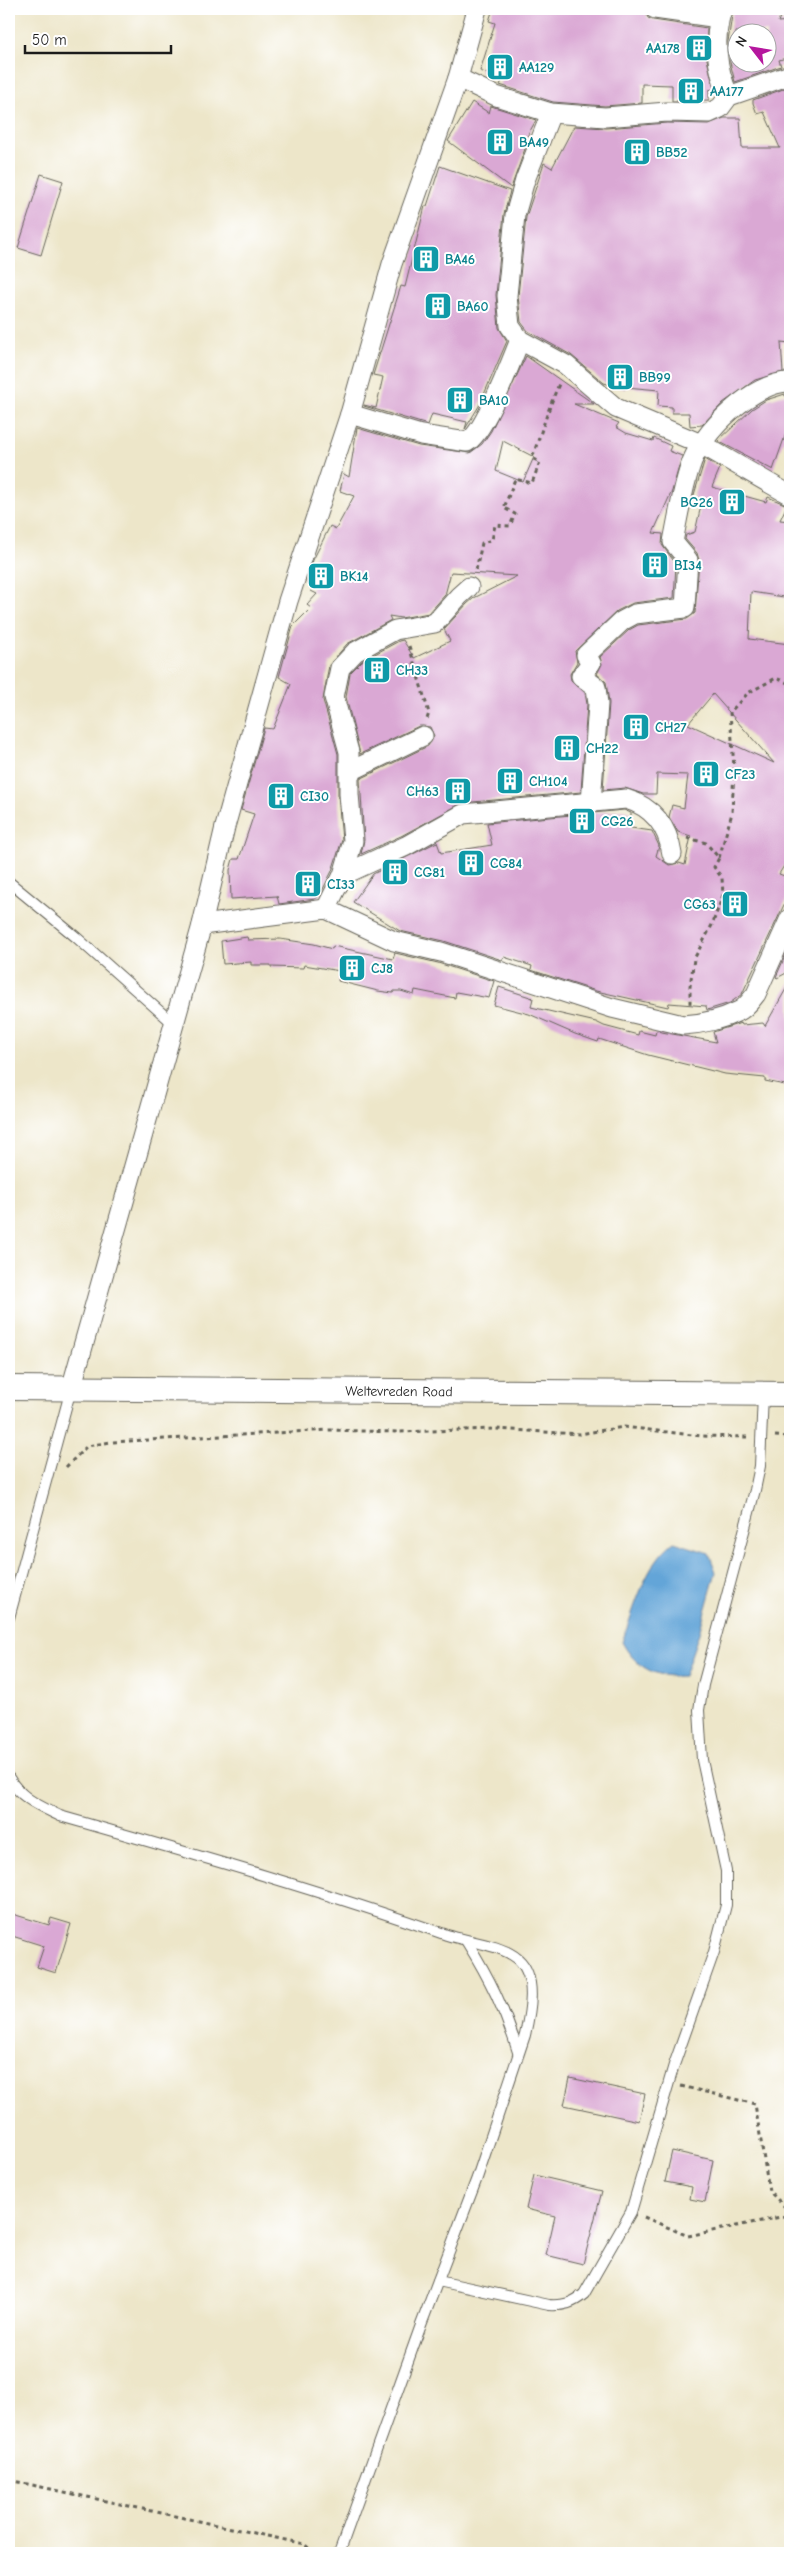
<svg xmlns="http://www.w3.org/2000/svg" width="799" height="2562" viewBox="0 0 799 2562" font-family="'Comic Neue',sans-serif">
	<rect width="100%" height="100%" fill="#fff"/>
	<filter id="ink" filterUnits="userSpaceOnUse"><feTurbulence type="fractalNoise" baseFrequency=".02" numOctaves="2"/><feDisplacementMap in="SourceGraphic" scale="10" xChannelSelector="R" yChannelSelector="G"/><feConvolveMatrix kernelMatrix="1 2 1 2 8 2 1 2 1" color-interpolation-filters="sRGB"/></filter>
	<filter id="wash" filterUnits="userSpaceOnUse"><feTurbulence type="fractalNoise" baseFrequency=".0096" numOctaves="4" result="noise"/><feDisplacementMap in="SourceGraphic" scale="20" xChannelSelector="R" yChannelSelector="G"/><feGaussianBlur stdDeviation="1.12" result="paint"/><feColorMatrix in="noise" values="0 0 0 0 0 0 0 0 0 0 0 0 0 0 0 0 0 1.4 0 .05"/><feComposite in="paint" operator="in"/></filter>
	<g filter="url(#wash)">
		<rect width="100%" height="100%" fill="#ede6c9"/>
		<path fill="#64a5d8" stroke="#40607a" d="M674 1542 709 1553 716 1572 699 1633 684 1676C656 1678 636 1668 622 1642 634 1610 645 1563 674 1542Z"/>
		<g id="blocks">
			<g fill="#daa8d4" fill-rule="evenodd">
				<polygon points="493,9 644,9 648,18 653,20 707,28 706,55 714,89 709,90 709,100 672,101 672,85 642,84 642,103 605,106 553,102 500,85 503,79 480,71 495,23 489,21"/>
				<path d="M733 9H783L778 22 790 21V57L779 60 781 66 735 82 730 62 728 42ZM736 32H766V62H736Z"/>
				<polygon points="786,88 790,105 790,343 781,342 783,372 755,380 723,403 702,425 690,426 689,413 672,413 672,407 658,406 659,390 626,387 625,389 604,383 571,355 528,331 521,322 518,296 526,217 544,163 552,168 574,126 606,128 667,123 709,124 724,118 740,118 742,148 780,148 764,112 757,114 753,103 753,100"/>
				<polygon points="472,102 489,113 491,106 536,120 523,144 526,146 511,188 448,141"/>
				<polygon points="440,166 510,191 504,214 496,295 499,328 507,341 479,406 465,429 467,422 432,414 428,425 364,406 364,405 376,408 383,377 373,375 401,286 405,287 425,206 427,206"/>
				<polygon points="41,174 63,181 41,255 18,248"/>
				<path d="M526 356 594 404H574L619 423 616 427 626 433 653 441 654 438 671 446 669 451 682 456 672 491 653 533 663 534 662 545 676 564 674 598 633 603 617 611 575 651 577 662 570 674 571 680 585 693 587 704 581 792 462 803 401 836 361 854 364 840 360 779 428 746 434 736 430 727 419 726 360 754 346 697 350 673 362 661 399 641 403 640 414 658 450 641 444 629 467 604 474 598 517 576 451 572 445 595 429 613 401 618 389 616 391 620 347 644 329 665 323 700 338 754V795L342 840 332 871 320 895 315 899 279 904 277 896 231 899 230 870 233 859H239L254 814 241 810 264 728 273 729 291 684 279 677 293 626 311 608 307 605 317 594 311 591 313 586 306 583 313 560 330 526 336 529 354 496 340 491 344 474 349 477 357 428 419 446 470 453 482 444 491 431ZM503 441 534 457 523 482 496 471Z"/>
				<polygon points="785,394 785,396 790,396 790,422 773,470 718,441 752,409 766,400"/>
				<path d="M705 459 720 468 712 487 766 502 768 497 775 500 787 505 780 520 790 521V598L751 592 749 639 790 644V856L779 874 790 878V892L742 994 730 1003 707 1010 706 1006 669 1003 668 1007 596 991 531 970 532 966 504 957 502 960 444 941 400 931 353 902 373 874 437 842 441 853 492 845 487 823 624 810 631 813V828L652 831 659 846 656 856 669 865 679 863 685 865 691 836 678 832 669 817 672 805 684 808 688 775 657 774 656 794H643L625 788 603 790 609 703 606 682 597 674 602 664 600 657 629 630 638 625 687 619 695 613 699 560 697 553 685 539 686 535 695 532 702 501 693 498ZM713 694 774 763 688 724Z"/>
				<polygon points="247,937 248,940 280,939 314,944 332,949 333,946 393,959 395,953 438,963 494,981 489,998 456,992 455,998 415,990 414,995 401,991 394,991 393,993 378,991 338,981 340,971 304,965 303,968 271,967 271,965 251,965 251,962 223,964 221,941"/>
				<polygon points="790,945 790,971 777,978 776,977"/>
				<polygon points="790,982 790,1086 765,1081 765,1078 725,1074 648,1055 599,1039 598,1042 575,1034 529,1014 494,1005 499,987 533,998 531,1007 596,1022 604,1026 638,1035 639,1031 655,1035 656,1031 716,1042 713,1032 741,1023 742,1025 763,1023 765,1026"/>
				<polygon points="9,1913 49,1925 51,1918 71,1924 56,1973 37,1967 44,1946 9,1935"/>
				<polygon points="570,2078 645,2094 639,2121 564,2105"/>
				<polygon points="672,2151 713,2160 705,2202 690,2199 692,2187 665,2182"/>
				<polygon points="534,2175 602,2191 583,2264 546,2255 555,2216 526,2209"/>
			</g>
		</g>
	</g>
	<g filter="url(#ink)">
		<use href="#blocks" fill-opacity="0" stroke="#656359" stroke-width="1"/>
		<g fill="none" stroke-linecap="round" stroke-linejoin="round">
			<g stroke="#656359" stroke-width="12">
				<g id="service">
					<polyline points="9,882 76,937 174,1024"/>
					<polyline points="9,1618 71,1389"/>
					<path d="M9 1778C20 1798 40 1806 60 1816 189 1853 320 1890 447 1935 469 1942 500 1944 518 1959 538 1977 530 2013 525 2035L477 2178 421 2325 339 2553"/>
					<path d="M467 1942C490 1979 505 2010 518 2052"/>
					<path d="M438 2281 549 2305C564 2306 573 2303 584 2294L631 2212 674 2065 714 1952 726 1905V1871L702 1760 699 1710 703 1685 755 1490 760 1466 763 1394"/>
				</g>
			</g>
			<g stroke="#656359" stroke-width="21">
				<g id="minor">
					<polyline points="655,9 719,18"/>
					<path d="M722 9C713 39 716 68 729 96"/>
					<polyline points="458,78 496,96 551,113 605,117 667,112 709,113 720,108 729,96 790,75"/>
					<polyline points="551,113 525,180 515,215 507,296 510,326 520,340 566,365 616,408 701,444 790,495"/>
					<path d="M350 414 421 435 467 442C485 433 511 361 520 340"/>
					<polyline points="351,771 423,736"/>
					<path d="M591 803 598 704 596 687 581 676 591 663 586 655 622 621 635 614 685 608 688 560 673 542C678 517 682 491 690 467 700 433 754 381 790 382"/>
					<path d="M343 875 406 846 463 814 626 799C653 807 668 827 672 854"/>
					<polyline points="326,909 343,875 353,841 349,794 349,752 334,697 340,668 355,652 395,630 435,623 459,596 469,587"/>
					<path d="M202 925 326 909 394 941 441 952 612 1008 683 1025C701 1024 723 1019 739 1011 746 1008 751 1000 756 994L790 918"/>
					<polyline points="71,1389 202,925 225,827 288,601 350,414 392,264 458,78 477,9"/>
				</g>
			</g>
			<g stroke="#656359" stroke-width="26">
				<g id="tertiary">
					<path id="s1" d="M9 1388 790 1394"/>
				</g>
			</g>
			<g stroke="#656359" stroke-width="3" stroke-dasharray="4 4" stroke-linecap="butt">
				<path d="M476 570 482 543 492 540 495 525 510 526 515 514 504 508 515 479 532 483 540 462 532 458C541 433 548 409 559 384"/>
				<polyline points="409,646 429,713 427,719"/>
				<polyline points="687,838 706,843 719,858 714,867 722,878 723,895 712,925 694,959 690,986 690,1007"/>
				<polyline points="719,858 732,813 734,768 730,712 748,693 776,678 790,684"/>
				<polyline points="775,1436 790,1437"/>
				<polyline points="66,1467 87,1446 111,1442 330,1430 397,1432 496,1429 579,1434 624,1427 701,1436 747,1437"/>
				<polyline points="681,2086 755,2104 769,2191 790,2212"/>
				<polyline points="644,2217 688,2236 790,2215"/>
				<polyline points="9,2480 304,2544 314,2553"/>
			</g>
			<use href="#service" stroke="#fff" stroke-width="10"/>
			<use href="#minor" stroke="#fff" stroke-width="19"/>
			<use href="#tertiary" stroke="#fff" stroke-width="24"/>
		</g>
	</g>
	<defs>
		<g id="building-square" transform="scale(1.4375)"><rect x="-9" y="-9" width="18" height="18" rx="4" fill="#0f9aa8" stroke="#fff"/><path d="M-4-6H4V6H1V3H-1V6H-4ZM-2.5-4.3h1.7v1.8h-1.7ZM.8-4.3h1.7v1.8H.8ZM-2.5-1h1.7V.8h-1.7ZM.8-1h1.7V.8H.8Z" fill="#fff"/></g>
	</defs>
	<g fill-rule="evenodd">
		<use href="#building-square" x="699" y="48"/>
		<use href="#building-square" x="500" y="67"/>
		<use href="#building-square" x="691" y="91"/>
		<use href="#building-square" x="500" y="142"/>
		<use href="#building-square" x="637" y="152"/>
		<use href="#building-square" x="426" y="259"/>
		<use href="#building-square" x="438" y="306"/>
		<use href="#building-square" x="620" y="377"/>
		<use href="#building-square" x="460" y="400"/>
		<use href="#building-square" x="732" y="502"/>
		<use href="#building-square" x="655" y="565"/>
		<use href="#building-square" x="321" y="576"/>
		<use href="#building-square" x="377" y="670"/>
		<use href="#building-square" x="636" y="727"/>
		<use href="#building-square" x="567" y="748"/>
		<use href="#building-square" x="706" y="774"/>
		<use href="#building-square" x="510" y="781"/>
		<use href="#building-square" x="458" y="791"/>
		<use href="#building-square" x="281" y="796"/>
		<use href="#building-square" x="582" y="821"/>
		<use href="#building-square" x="471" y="863"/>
		<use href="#building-square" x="395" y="872"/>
		<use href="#building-square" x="308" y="884"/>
		<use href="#building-square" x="735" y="904"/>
		<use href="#building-square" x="352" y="968"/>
	</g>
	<g text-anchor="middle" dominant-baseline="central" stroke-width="4" stroke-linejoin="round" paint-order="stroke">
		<g font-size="14" font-weight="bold" fill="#0d838f" stroke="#fff" text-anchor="start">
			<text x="680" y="48" text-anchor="end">AA178</text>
			<text x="519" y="67">AA129</text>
			<text x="710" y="91">AA177</text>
			<text x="519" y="142">BA49</text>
			<text x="656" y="152">BB52</text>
			<text x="445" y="259">BA46</text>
			<text x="457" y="306">BA60</text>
			<text x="639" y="377">BB99</text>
			<text x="479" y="400">BA10</text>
			<text x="713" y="502" text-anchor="end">BG26</text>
			<text x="674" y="565">BI34</text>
			<text x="340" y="576">BK14</text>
			<text x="396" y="670">CH33</text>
			<text x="655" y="727">CH27</text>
			<text x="586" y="748">CH22</text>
			<text x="725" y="774">CF23</text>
			<text x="529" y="781">CH104</text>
			<text x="439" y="791" text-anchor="end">CH63</text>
			<text x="300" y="796">CI30</text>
			<text x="601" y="821">CG26</text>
			<text x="490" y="863">CG84</text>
			<text x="414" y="872">CG81</text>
			<text x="327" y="884">CI33</text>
			<text x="716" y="904" text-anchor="end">CG63</text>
			<text x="371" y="968">CJ8</text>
		</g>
		<g font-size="14" fill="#1c1c1c" stroke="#fff">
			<text stroke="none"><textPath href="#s1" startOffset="390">Weltevreden Road</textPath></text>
		</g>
	</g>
	<rect width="799" height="2562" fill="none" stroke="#fff" stroke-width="30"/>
	<g transform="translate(752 48) rotate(301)"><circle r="24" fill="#ffffff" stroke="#a4a4a4"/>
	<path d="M0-4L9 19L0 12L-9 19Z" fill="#b5179e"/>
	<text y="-8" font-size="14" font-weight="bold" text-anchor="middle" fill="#1c1c1c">N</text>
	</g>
	<path d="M25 45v8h146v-8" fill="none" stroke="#1c1c1c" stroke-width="2.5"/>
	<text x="32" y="45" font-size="15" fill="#1c1c1c" stroke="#ffffff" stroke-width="4" paint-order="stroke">50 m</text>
</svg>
